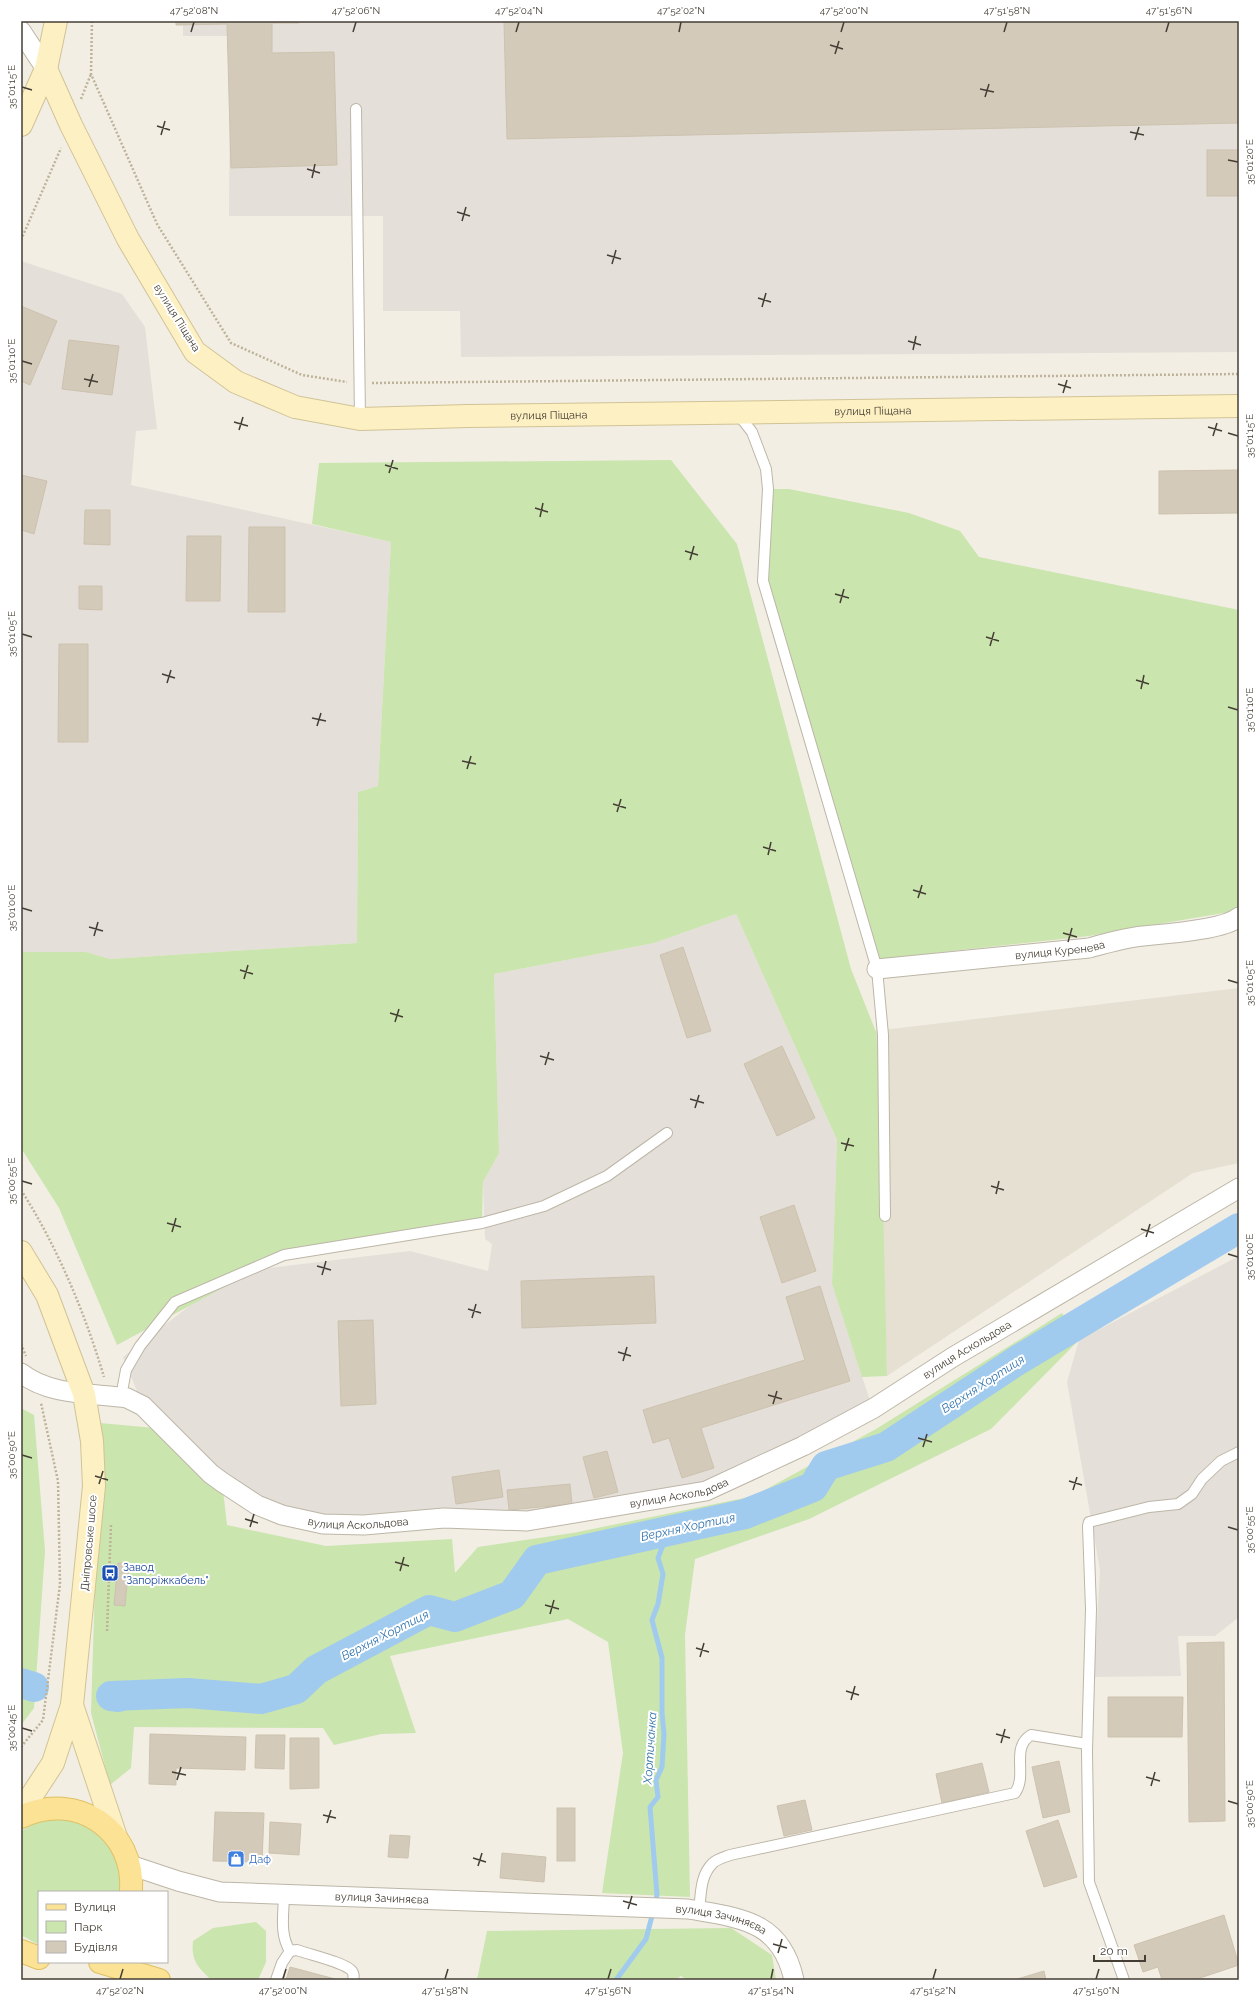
<svg xmlns="http://www.w3.org/2000/svg" width="1260" height="2001" viewBox="0 0 1260 2001" font-family="Raleway,sans-serif">
	<rect width="100%" height="100%" fill="#f2eee4"/>
	<polygon fill="#e5e0d2" points="1239,988 1239,1163 1193,1173 887,1376 874,1031"/>
	<g fill="#e4dfd9">
		<polygon points="183,21 1239,21 1239,352 461,357 460,311 383,311 383,216 229,216 230,36 183,36"/>
		<polygon points="21,261 122,294 145,327 157,429 136,431 131,485 391,542 378,786 358,792 357,943 110,959 86,952 25,952 21,950"/>
		<polygon points="736,914 837,1140 832,1284 874,1413 833,1439 711,1499 527,1521 364,1525 257,1505 143,1406 123,1357 209,1291 269,1268 410,1251 488,1271 492,1244 485,1239 483,1182 499,1153 494,974 654,943"/>
		<polygon points="1239,1256 1239,1617 1215,1636 1178,1636 1181,1676 1094,1677 1100,1570 1067,1382 1079,1340"/>
	</g>
	<g fill="#cae5ae">
		<polygon points="671,460 737,544 851,969 876,1032 881,1112 887,1376 862,1377 832,1284 837,1140 736,914 654,943 494,974 499,1153 483,1182 482,1223 284,1255 117,1345 59,1208 21,1148 21,950 25,952 86,952 110,959 357,943 358,792 378,786 391,542 312,524 319,463"/>
		<polygon points="768,489 789,489 909,513 960,531 979,557 1239,610 1239,907 1235,911 1089,936 880,959 763,581"/>
		<polygon points="1062,1313 1079,1340 991,1429 809,1519 695,1559 685,1635 690,1897 602,1893 623,1753 608,1642 568,1619 390,1656 416,1733 381,1734 334,1745 323,1728 134,1727 131,1768 110,1785 91,1713 100,1423 166,1429 222,1482 227,1525 326,1546 452,1539 455,1573 478,1547 573,1533 754,1496 876,1429"/>
		<polygon points="21,1408 34,1415 45,1551 34,1708 21,1725"/>
		<polygon points="50,1819 64,1819 77,1821 100,1834 117,1855 122,1892 39,1892 39,1945 21,1935 21,1831 37,1822"/>
		<path d="M256 1922 266 1931V1962L258 1980H211C197 1966 191 1961 193 1941L213 1928Z"/>
		<polygon points="731,1928 772,1955 776,1980 687,1980 681,1976 675,1980 477,1980 487,1931"/>
	</g>
	<g fill="none" stroke-linecap="round" stroke-linejoin="round">
		<g stroke="#a1cbee" stroke-width="5">
			<polyline points="655,1904 657,1895 650,1807 658,1797 656,1780 662,1767 664,1734 662,1713 662,1658 652,1620 658,1604 663,1574 658,1558 668,1532"/>
			<polyline points="616,1980 646,1939 653,1912"/>
		</g>
		<g stroke="#a1cbee" stroke-width="30">
			<polyline points="21,1683 34,1687"/>
			<polyline points="119,1697 111,1696 188,1693 261,1699 296,1689 316,1670 429,1610 455,1617 512,1595 537,1560 745,1514 813,1487 826,1466 886,1447 1018,1360 1239,1228"/>
		</g>
	</g>
	<g fill="#d3caba" stroke="#cdc2ae">
		<polygon points="176,21 299,21 299,23 272,23 272,53 334,52 337,165 231,168 227,24 176,25"/>
		<polygon points="504,21 1239,21 1239,123 507,139"/>
		<rect x="1207" y="150" width="32" height="46"/>
		<polygon points="21,306 57,321 30,385 21,381"/>
		<polygon points="69,340 119,346 112,395 62,389"/>
		<polygon points="1239,470 1239,513 1159,514 1159,471"/>
		<polygon points="21,475 47,481 34,534 21,530"/>
		<polygon points="85,510 110,510 110,545 84,544"/>
		<polygon points="249,527 285,527 285,612 248,612"/>
		<polygon points="187,536 221,536 220,601 186,601"/>
		<polygon points="79,586 102,586 102,610 79,609"/>
		<polygon points="59,644 88,644 88,742 58,742"/>
		<polygon points="683,947 711,1031 687,1038 660,955"/>
		<polygon points="782,1046 815,1118 777,1136 744,1064"/>
		<polygon points="794,1205 816,1271 782,1283 760,1217"/>
		<polygon points="654,1276 656,1323 522,1328 521,1281"/>
		<polygon points="820,1286 850,1381 701,1428 714,1468 682,1478 669,1438 653,1443 643,1410 805,1360 786,1297"/>
		<polygon points="373,1320 376,1404 341,1406 338,1321"/>
		<polygon points="607,1451 618,1492 594,1498 583,1457"/>
		<polygon points="499,1470 503,1497 456,1504 452,1477"/>
		<polygon points="570,1484 572,1504 509,1510 507,1490"/>
		<polygon points="118,1563 129,1563 125,1606 114,1605"/>
		<polygon points="1224,1642 1225,1821 1189,1822 1187,1643"/>
		<polygon points="1108,1697 1183,1697 1182,1737 1108,1737"/>
		<polygon points="150,1734 246,1737 245,1770 176,1768 176,1785 149,1784"/>
		<polygon points="256,1735 285,1735 284,1769 255,1768"/>
		<polygon points="290,1738 319,1738 319,1788 290,1789"/>
		<polygon points="1059,1761 1070,1812 1043,1818 1032,1767"/>
		<polygon points="982,1763 989,1792 942,1803 936,1774"/>
		<polygon points="805,1800 812,1830 784,1836 777,1806"/>
		<rect x="557" y="1808" width="18" height="53"/>
		<polygon points="215,1812 264,1813 262,1862 213,1861"/>
		<polygon points="1058,1820 1077,1877 1044,1887 1026,1831"/>
		<polygon points="270,1822 301,1824 299,1855 269,1853"/>
		<polygon points="390,1835 410,1836 408,1858 388,1857"/>
		<polygon points="502,1853 546,1857 544,1882 500,1878"/>
		<polygon points="1224,1915 1239,1965 1194,1980 1162,1980 1158,1967 1143,1972 1134,1945"/>
		<polygon points="290,1967 339,1980 286,1980"/>
		<polygon points="1044,1971 1046,1980 1014,1980"/>
	</g>
	<g fill="none" stroke-linecap="round" stroke-linejoin="round">
		<g stroke="#bdb6a7" stroke-width="12">
			<g id="lane">
				<polyline points="356,109 360,419"/>
				<polyline points="738,414 752,432 766,469 768,489 763,581 877,969 883,1035 885,1216"/>
				<polyline points="121,1397 126,1370 140,1346 175,1302 284,1255 482,1223 544,1206 607,1176 667,1133"/>
				<path d="M284 1893C284 1913 279 1934 290 1951L297 1950C310 1955 344 1962 352 1971 354 1974 354 1977 353 1980"/>
				<path d="M699 1911C701 1895 700 1875 713 1863 717 1859 725 1857 730 1855L1015 1793C1028 1775 1010 1748 1031 1735L1087 1744"/>
				<polyline points="276,1980 282,1963 290,1951"/>
				<polyline points="1124,1980 1089,1882 1087,1751 1091,1609 1088,1526 1089,1522 1149,1507 1178,1504 1192,1494 1202,1479 1221,1461 1239,1452"/>
			</g>
		</g>
		<g stroke="#bdb6a7" stroke-width="21">
			<g id="street">
				<polyline points="21,31 46,69"/>
				<path id="s1" d="M877 969 1089 948C1107 943 1124 938 1143 936 1164 934 1224 930 1239 917"/>
				<path id="s2" d="M21 1373C50 1396 93 1393 127 1398L143 1406 211 1474 222 1482 257 1505 282 1515 323 1524 364 1525 444 1518 527 1521 706 1491 803 1446 874 1408 953 1357 1239 1188"/>
				<path id="s3" d="M130 1865 178 1881 220 1892 688 1909C740 1918 781 1920 794 1980"/>
			</g>
		</g>
		<g stroke="#d1c395" stroke-width="24">
			<g id="secondary">
				<path id="s4" d="M46 69 71 125 128 239 195 352 236 382 295 407 360 419 468 416 1239 406"/>
				<polyline points="21,125 46,69 56,21"/>
				<polyline points="21,1252 47,1295 84,1394 92,1441 94,1486 72,1705 53,1763 21,1812"/>
				<polyline points="72,1705 116,1837"/>
			</g>
		</g>
		<g stroke="#e0c064" stroke-width="24">
			<g id="primary">
				<path d="M21 1817C76 1790 136 1830 131 1892"/>
				<polyline points="21,1951 39,1958"/>
				<polyline points="100,1962 159,1980"/>
			</g>
		</g>
		<g stroke="#beb299" stroke-width="2.5" stroke-dasharray="2 2" stroke-linecap="butt">
			<polyline points="92,21 91,74 157,224 231,343 302,375 347,382"/>
			<polyline points="81,99 91,74"/>
			<polyline points="21,240 61,148"/>
			<polyline points="372,383 1239,374"/>
			<path d="M21 1190C57 1246 85 1313 104 1377"/>
			<polyline points="21,1344 26,1356"/>
			<polyline points="107,1631 111,1525"/>
			<polyline points="21,1747 43,1720 60,1584 58,1481 41,1403"/>
		</g>
		<use href="#lane" stroke="#fff" stroke-width="10"/>
		<use href="#street" stroke="#fff" stroke-width="19"/>
		<use href="#secondary" stroke="#fdf1c3" stroke-width="22"/>
		<use href="#primary" stroke="#fbe294" stroke-width="22"/>
	</g>
	<path fill="none" stroke="#443e34" stroke-width="1.5" d="M191 32 194 22M353 32 356 22M516 32 519 22M679 32 681 22M841 32 844 22M1004 32 1007 22M1166 32 1169 22M830 45 843 49M835 54 839 41M22 87 32 90M980 89 994 92M985 97 989 84M157 126 170 130M1130 132 1144 135M161 135 165 121M1135 140 1139 127M1228 160 1238 162M307 169 320 173M312 178 315 164M457 212 470 216M462 221 466 207M607 255 621 259M612 264 616 250M758 298 771 302M762 307 766 293M908 341 921 345M913 350 916 336M22 361 32 364M84 379 98 382M1058 384 1071 388M89 387 93 374M1063 393 1067 380M234 422 248 426M1208 427 1222 431M239 430 243 417M1228 433 1238 436M1213 436 1217 423M385 465 398 469M389 473 393 460M535 508 548 512M540 517 543 503M685 551 698 555M690 560 694 546M835 594 849 598M840 603 844 589M22 634 32 637M986 637 999 641M990 646 994 632M162 674 175 678M1136 680 1149 684M167 683 171 670M1141 689 1144 675M1228 707 1238 710M312 718 326 721M317 726 321 713M462 761 476 764M467 769 471 756M613 804 626 808M617 812 621 799M763 847 776 851M768 855 771 842M913 890 926 894M918 898 922 885M22 908 32 911M89 927 103 931M1063 933 1077 937M94 936 98 922M1068 942 1072 928M240 970 253 974M244 979 248 965M1228 980 1238 983M390 1013 403 1017M395 1022 399 1009M540 1056 554 1060M545 1065 549 1052M690 1099 704 1103M695 1108 699 1095M841 1143 854 1146M845 1151 849 1138M22 1181 32 1184M991 1186 1004 1190M996 1194 999 1181M167 1223 181 1227M1141 1229 1154 1233M172 1232 176 1218M1146 1237 1150 1224M1228 1254 1238 1257M317 1266 331 1270M322 1275 326 1261M468 1309 481 1313M472 1318 476 1304M618 1352 631 1356M623 1361 627 1347M768 1395 782 1399M773 1404 777 1391M918 1438 932 1442M923 1447 927 1434M22 1455 32 1458M95 1476 108 1480M1069 1481 1082 1485M99 1484 103 1471M1073 1490 1077 1477M245 1519 258 1523M250 1527 254 1514M1228 1527 1238 1530M395 1562 409 1566M400 1571 404 1557M545 1605 559 1609M550 1614 554 1600M696 1648 709 1652M700 1657 704 1643M846 1691 859 1695M851 1700 855 1686M22 1728 32 1731M996 1734 1010 1738M1001 1743 1005 1729M172 1772 186 1775M1146 1777 1160 1781M177 1780 181 1767M1151 1786 1155 1772M1228 1801 1238 1804M323 1815 336 1818M327 1823 331 1810M473 1858 486 1862M478 1866 482 1853M623 1901 637 1905M628 1909 632 1896M773 1944 787 1948M778 1953 782 1939M120 1979 123 1969M283 1979 286 1969M445 1979 448 1969M608 1979 611 1969M771 1979 773 1969M933 1979 936 1969M1096 1979 1099 1969"/>
	<defs>
		<g id="bus-square" transform="scale(0.9)"><rect x="-9" y="-9" width="18" height="18" rx="4" fill="#1a4fb4" stroke="#fff"/><path d="M-5-6H5V4H4V6H2V4H-2V6H-4V4H-5ZM-3.5-4V0h7V-4ZM-3.5 1.2v1.5H-2V1.2ZM2 1.2v1.5H3.5V1.2Z" fill="#fff"/></g>
		<g id="shop-square" transform="scale(0.9)"><rect x="-9" y="-9" width="18" height="18" rx="4" fill="#3f7fe0" stroke="#fff"/><path d="M-5-2.5h2.3a2.7 3.5 0 0 1 5.4 0H5L5.5 6h-11ZM-1.5-2.5h3a1.5 2.3 0 0 0-3 0Z" fill="#fff"/></g>
	</defs>
	<g fill-rule="evenodd">
		<use href="#bus-square" x="110" y="1573"/>
		<use href="#shop-square" x="236" y="1859"/>
	</g>
	<g text-anchor="middle" dominant-baseline="central" stroke-width="4" stroke-linejoin="round" paint-order="stroke">
		<g font-size="11" fill="#443e34" stroke="#fff">
			<text transform="translate(177 318) rotate(58)">вулиця Піщана</text>
			<text stroke="none"><textPath href="#s4" startOffset="1014">вулиця Піщана</textPath></text>
			<text stroke="none"><textPath href="#s4" startOffset="690">вулиця Піщана</textPath></text>
			<text stroke="none"><textPath href="#s1" startOffset="184">вулиця Куренева</textPath></text>
			<text stroke="none"><textPath href="#s2" startOffset="1032">вулиця Аскольдова</textPath></text>
			<text stroke="none"><textPath href="#s2" startOffset="708">вулиця Аскольдова</textPath></text>
			<text stroke="none"><textPath href="#s2" startOffset="384">вулиця Аскольдова</textPath></text>
			<text transform="translate(89 1543) rotate(-85)">Дніпровське шосе</text>
			<text stroke="none"><textPath href="#s3" startOffset="256">вулиця Зачиняєва</textPath></text>
			<text stroke="none"><textPath href="#s3" startOffset="597">вулиця Зачиняєва</textPath></text>
		</g>
		<g font-size="11" fill="#164399" stroke="#fff" text-anchor="start">
			<text x="123" y="1567">Завод<tspan x="123" dy="13">"Запоріжкабель"</tspan></text>
		</g>
		<g font-size="11" fill="#366cbe" stroke="#fff" text-anchor="start">
			<text x="249" y="1859">Даф</text>
		</g>
		<g font-size="12" font-style="italic" fill="#3173ac" stroke="#fff">
			<text transform="translate(983 1384) rotate(-33)">Верхня Хортиця</text>
			<text transform="translate(688 1527) rotate(-12)">Верхня Хортиця</text>
			<text transform="translate(385 1635) rotate(-27)">Верхня Хортиця</text>
			<text transform="translate(650 1748) rotate(-86)">Хортичанка</text>
		</g>
	</g>
	<rect width="1260" height="2001" fill="none" stroke="#ffffff" stroke-width="44"/>
	<rect x="38" y="1891" width="130" height="72" fill="#ffffff" stroke="#b4b2ae"/>
	<rect x="46" y="1904" width="20" height="6" fill="#fbe294" stroke="#b4b2ae"/>
	<text x="74" y="1911" font-size="12" fill="#443e34">Вулиця</text>
	<rect x="46" y="1921" width="20" height="12" fill="#cae5ae" stroke="#b4b2ae"/>
	<text x="74" y="1931" font-size="12" fill="#443e34">Парк</text>
	<rect x="46" y="1941" width="20" height="12" fill="#d3caba" stroke="#b4b2ae"/>
	<text x="74" y="1951" font-size="12" fill="#443e34">Будівля</text>
	<path d="M1094 1955v6h51v-6" fill="none" stroke="#443e34" stroke-width="2"/>
	<text x="1100" y="1955" font-size="12" fill="#443e34" stroke="#ffffff" stroke-width="3" paint-order="stroke">20 m</text>
	<rect x="22" y="22" width="1216" height="1957" fill="none" stroke="#443e34" stroke-width="1.5"/>
	<g font-size="10" text-anchor="middle" fill="#443e34">
		<text x="194" y="14">47°52'08"N</text>
		<text x="356" y="14">47°52'06"N</text>
		<text x="519" y="14">47°52'04"N</text>
		<text x="681" y="14">47°52'02"N</text>
		<text x="844" y="14">47°52'00"N</text>
		<text x="1007" y="14">47°51'58"N</text>
		<text x="1169" y="14">47°51'56"N</text>
		<text transform="translate(11 87) rotate(-90)" y="4">35°01'15"E</text>
		<text transform="translate(1249 162) rotate(-90)" y="4">35°01'20"E</text>
		<text transform="translate(11 361) rotate(-90)" y="4">35°01'10"E</text>
		<text transform="translate(1249 436) rotate(-90)" y="4">35°01'15"E</text>
		<text transform="translate(11 634) rotate(-90)" y="4">35°01'05"E</text>
		<text transform="translate(1249 710) rotate(-90)" y="4">35°01'10"E</text>
		<text transform="translate(11 908) rotate(-90)" y="4">35°01'00"E</text>
		<text transform="translate(1249 983) rotate(-90)" y="4">35°01'05"E</text>
		<text transform="translate(11 1181) rotate(-90)" y="4">35°00'55"E</text>
		<text transform="translate(1249 1257) rotate(-90)" y="4">35°01'00"E</text>
		<text transform="translate(11 1455) rotate(-90)" y="4">35°00'50"E</text>
		<text transform="translate(1249 1530) rotate(-90)" y="4">35°00'55"E</text>
		<text transform="translate(11 1728) rotate(-90)" y="4">35°00'45"E</text>
		<text transform="translate(1249 1804) rotate(-90)" y="4">35°00'50"E</text>
		<text x="120" y="1994">47°52'02"N</text>
		<text x="283" y="1994">47°52'00"N</text>
		<text x="445" y="1994">47°51'58"N</text>
		<text x="608" y="1994">47°51'56"N</text>
		<text x="771" y="1994">47°51'54"N</text>
		<text x="933" y="1994">47°51'52"N</text>
		<text x="1096" y="1994">47°51'50"N</text>
	</g>
</svg>
